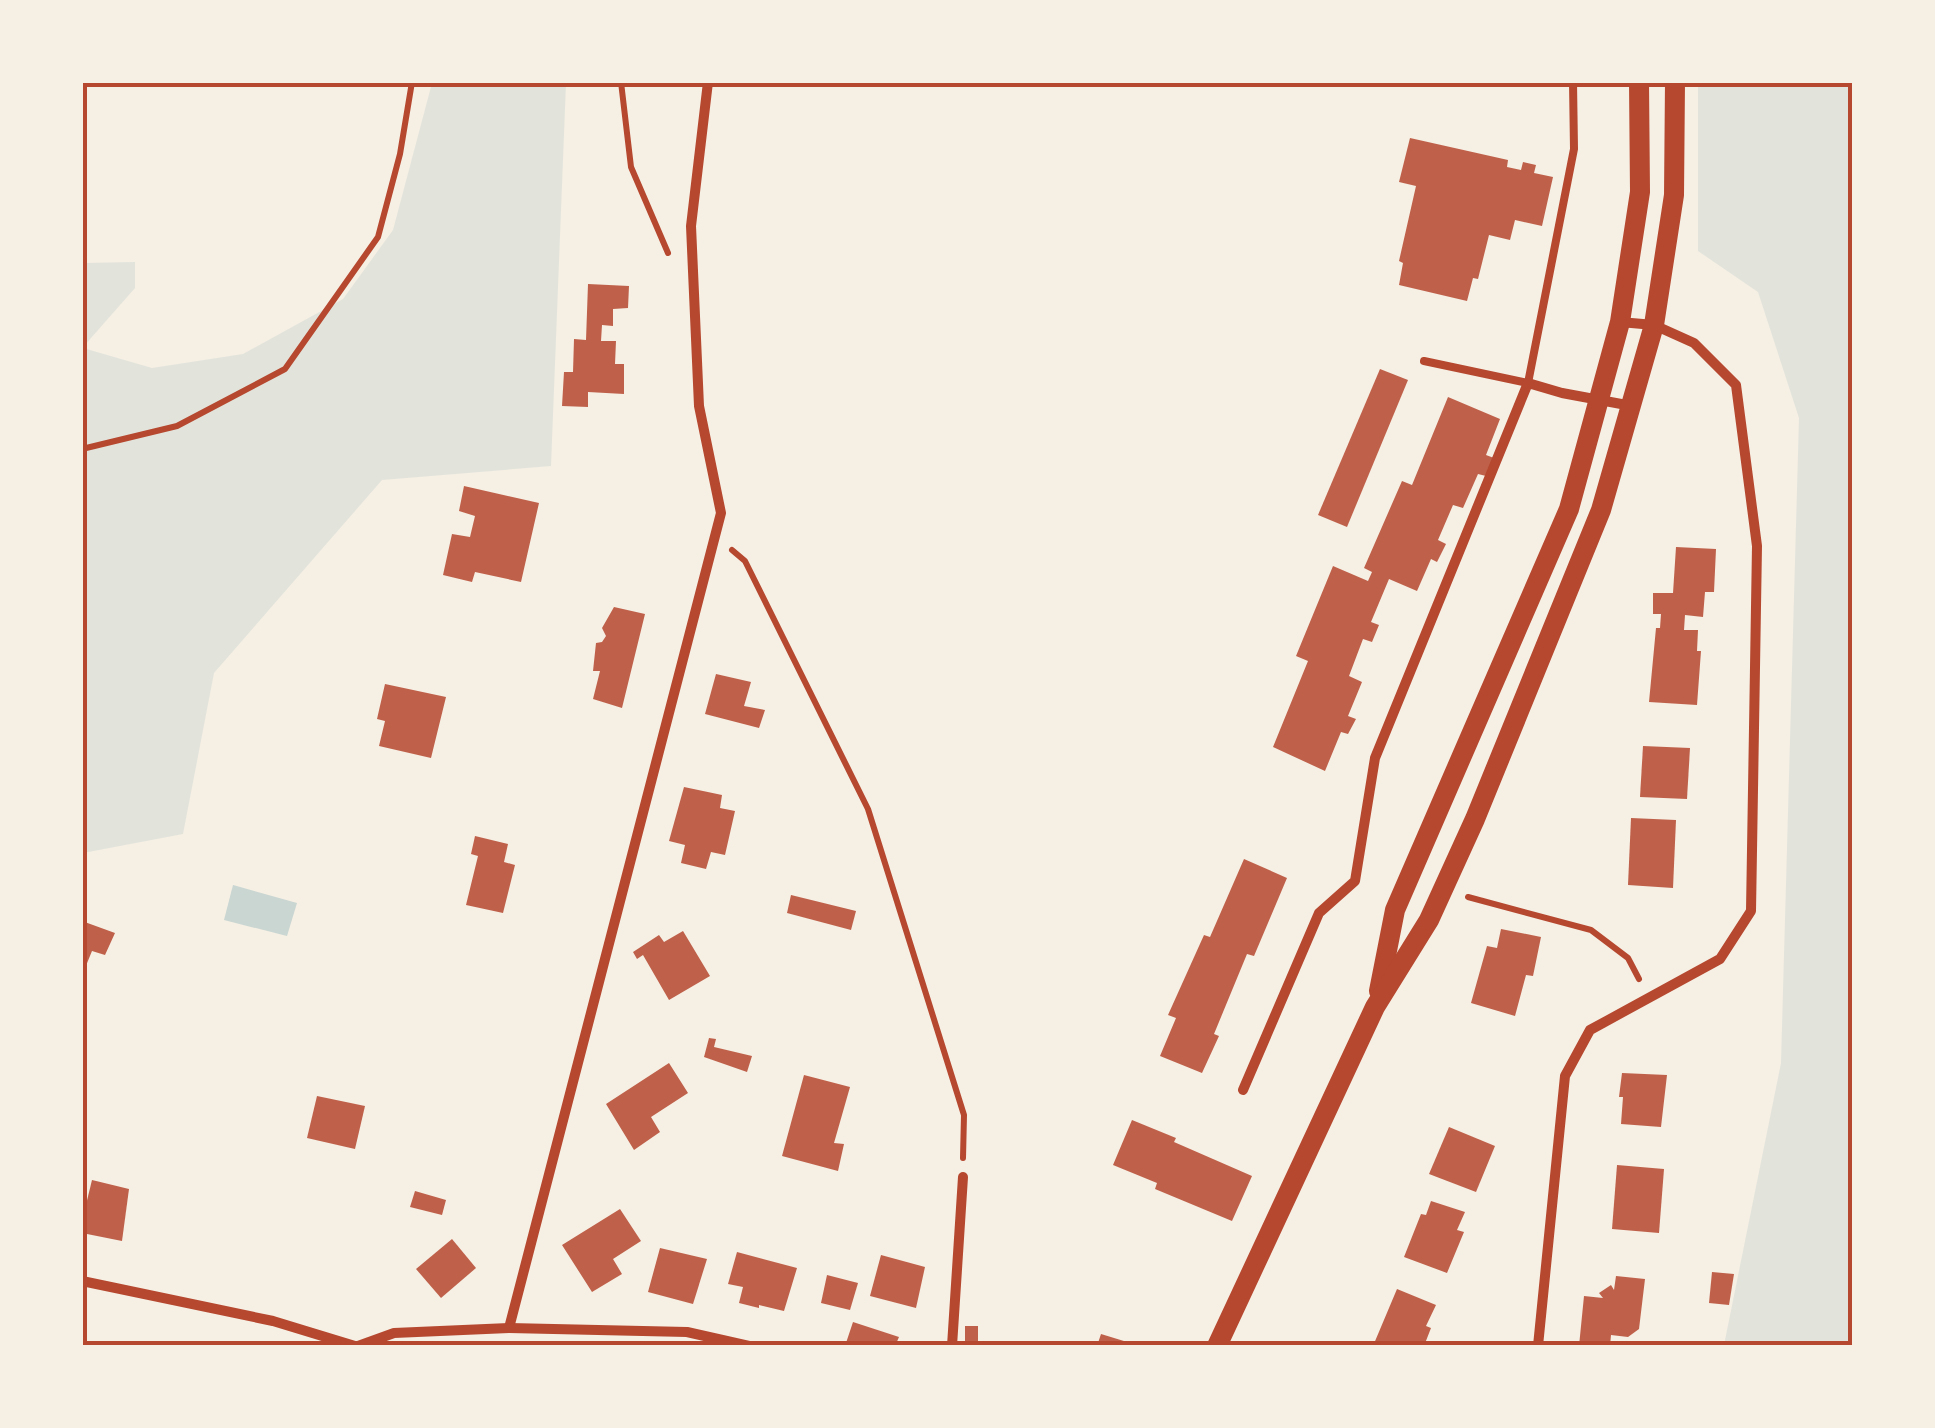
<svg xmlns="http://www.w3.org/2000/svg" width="1935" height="1428" viewBox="0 0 1935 1428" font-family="Cabin,sans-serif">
	<rect width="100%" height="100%" fill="#f6efe4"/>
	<g fill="#e2e4dc">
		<polygon points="432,83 566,83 551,466 382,480 214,673 183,834 83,853 83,348 152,368 243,354 343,299 393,230"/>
		<polygon points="1698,83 1852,83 1852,1345 1724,1345 1781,1063 1799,418 1758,292 1698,251"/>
		<polygon points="135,262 135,288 83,347 83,263"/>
	</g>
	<polygon fill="#c9d6d2" points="233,885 297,903 287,936 224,920"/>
	<g fill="#bf614a">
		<polygon points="1410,138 1508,160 1507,167 1521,170 1523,162 1536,165 1534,173 1553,177 1542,226 1515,220 1510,240 1489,235 1478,279 1473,278 1467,301 1399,285 1403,263 1399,261 1416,186 1399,182"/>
		<polygon points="588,284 629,286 628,308 613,309 613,326 602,325 601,341 616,341 615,364 624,364 624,394 588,392 588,407 562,406 564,372 573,372 574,339 586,340"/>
		<polygon points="1380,369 1408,380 1347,527 1318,515"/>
		<polygon points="1448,397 1500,419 1486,455 1494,458 1486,476 1478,474 1463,508 1453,505 1438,540 1446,544 1437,562 1431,559 1417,591 1389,579 1371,622 1379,625 1372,642 1363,639 1349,676 1362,682 1348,716 1356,719 1348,734 1341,732 1325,771 1273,747 1308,661 1296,656 1333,566 1368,581 1372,572 1364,568 1402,481 1412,485"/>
		<polygon points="464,486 539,503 521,582 475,572 472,582 443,575 452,534 470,537 475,516 459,511"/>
		<polygon points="1676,547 1716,549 1714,592 1705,592 1703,617 1685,615 1684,630 1698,630 1697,651 1701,651 1697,705 1649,702 1656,628 1660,628 1661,614 1653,614 1653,593 1673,593"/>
		<polygon points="614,607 645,614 622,708 593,699 600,671 593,671 596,643 602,642 606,636 602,628"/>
		<polygon points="716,674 751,682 744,706 765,710 759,728 705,714"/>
		<polygon points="385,684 446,697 431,758 379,746 385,721 377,719"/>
		<polygon points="1643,746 1690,748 1687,799 1640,797"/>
		<polygon points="684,787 722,795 720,808 735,811 725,855 711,852 706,869 681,863 685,845 669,841"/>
		<polygon points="1631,818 1676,820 1673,888 1628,885"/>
		<polygon points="475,836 508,844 504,862 515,865 503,913 466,905 478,856 471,854"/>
		<polygon points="1244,859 1287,878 1254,956 1247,954 1214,1034 1219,1036 1202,1073 1160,1056 1176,1018 1168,1015 1204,935 1210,937"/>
		<polygon points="791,895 856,911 851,930 787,913"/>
		<polygon points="82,921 115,933 105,955 92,951 83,973"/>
		<polygon points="1501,929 1541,937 1533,976 1526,975 1515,1016 1471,1003 1487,946 1497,948"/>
		<polygon points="683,931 710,976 669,1000 643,955 637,959 633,952 659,935 664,942"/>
		<polygon points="709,1038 716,1039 714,1047 752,1056 747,1072 704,1057"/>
		<polygon points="669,1063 688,1093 651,1117 660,1132 634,1150 606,1104"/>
		<polygon points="1622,1073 1667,1075 1661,1127 1621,1124 1623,1097 1619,1097"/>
		<polygon points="804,1075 850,1087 834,1143 844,1144 838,1171 782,1156"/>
		<polygon points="317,1096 365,1106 355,1149 307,1138"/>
		<polygon points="1132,1120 1176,1138 1174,1142 1252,1176 1232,1221 1155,1189 1157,1183 1113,1165"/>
		<polygon points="1449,1127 1495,1146 1476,1192 1429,1174"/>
		<polygon points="1617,1165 1664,1169 1659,1233 1612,1229"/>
		<polygon points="92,1180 129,1189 122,1241 82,1233 82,1221"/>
		<polygon points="415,1191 446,1200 442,1215 410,1207"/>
		<polygon points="1431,1201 1465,1212 1457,1230 1464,1232 1447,1273 1404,1257 1421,1214 1426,1215"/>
		<polygon points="620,1209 641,1241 613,1259 622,1274 592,1292 562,1245"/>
		<polygon points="452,1239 476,1268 441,1298 416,1269"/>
		<polygon points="660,1248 707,1259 693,1304 648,1292"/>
		<polygon points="737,1252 797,1268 784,1311 759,1305 759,1308 739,1303 743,1287 728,1284"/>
		<polygon points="881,1255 925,1267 916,1308 870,1296"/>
		<polygon points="1712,1272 1734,1274 1729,1305 1709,1303"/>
		<polygon points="827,1275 858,1283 850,1310 821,1303"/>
		<polygon points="1616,1276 1645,1279 1639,1329 1628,1337 1611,1335 1610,1346 1579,1346 1584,1296 1603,1298 1599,1293 1611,1285 1614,1290"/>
		<polygon points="1397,1289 1436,1305 1426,1326 1431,1328 1424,1346 1373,1346"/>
		<polygon points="853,1322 899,1337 895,1346 845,1346"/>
		<polygon points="965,1326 978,1326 978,1341 987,1341 987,1346 965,1346"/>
		<polygon points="1101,1334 1137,1345 1137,1346 1097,1346"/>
	</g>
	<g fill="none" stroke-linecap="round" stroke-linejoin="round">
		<g stroke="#b5482f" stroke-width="6">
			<polyline points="621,82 631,167 668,253"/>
			<polyline points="82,449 177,426 285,369 378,237 400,154 412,82"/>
			<polyline points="732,550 745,561 868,809 964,1115 963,1158"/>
			<polyline points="1468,897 1591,930 1628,958 1639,979"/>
		</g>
		<polyline stroke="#b5482f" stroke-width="8" points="1424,361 1528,383 1574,149 1573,82"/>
		<g stroke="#b5482f" stroke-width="10">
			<polyline points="1243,1090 1319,913 1355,881 1375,758 1528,383 1562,393 1632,406"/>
			<polyline points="82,1281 273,1321 355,1346"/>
			<polyline points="509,1328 721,513 699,406 691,226 708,82"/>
			<polyline points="358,1346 394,1333 509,1328 687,1332 749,1346"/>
			<polyline points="952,1346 963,1177"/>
			<polyline points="1538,1346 1565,1076 1590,1030 1720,959 1751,911 1757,546 1736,385 1694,343 1654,325 1620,322"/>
		</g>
		<g stroke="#b5482f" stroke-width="20">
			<polyline points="1379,991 1395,910 1569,509 1620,322 1640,192 1639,82"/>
			<polyline points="1217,1346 1375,1007 1429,920 1475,819 1601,510 1654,325 1674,195 1675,82"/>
		</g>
	</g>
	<rect width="1935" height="1428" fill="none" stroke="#f6efe4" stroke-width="170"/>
	<rect x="85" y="85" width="1765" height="1258" fill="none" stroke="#b5482f" stroke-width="4"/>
</svg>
